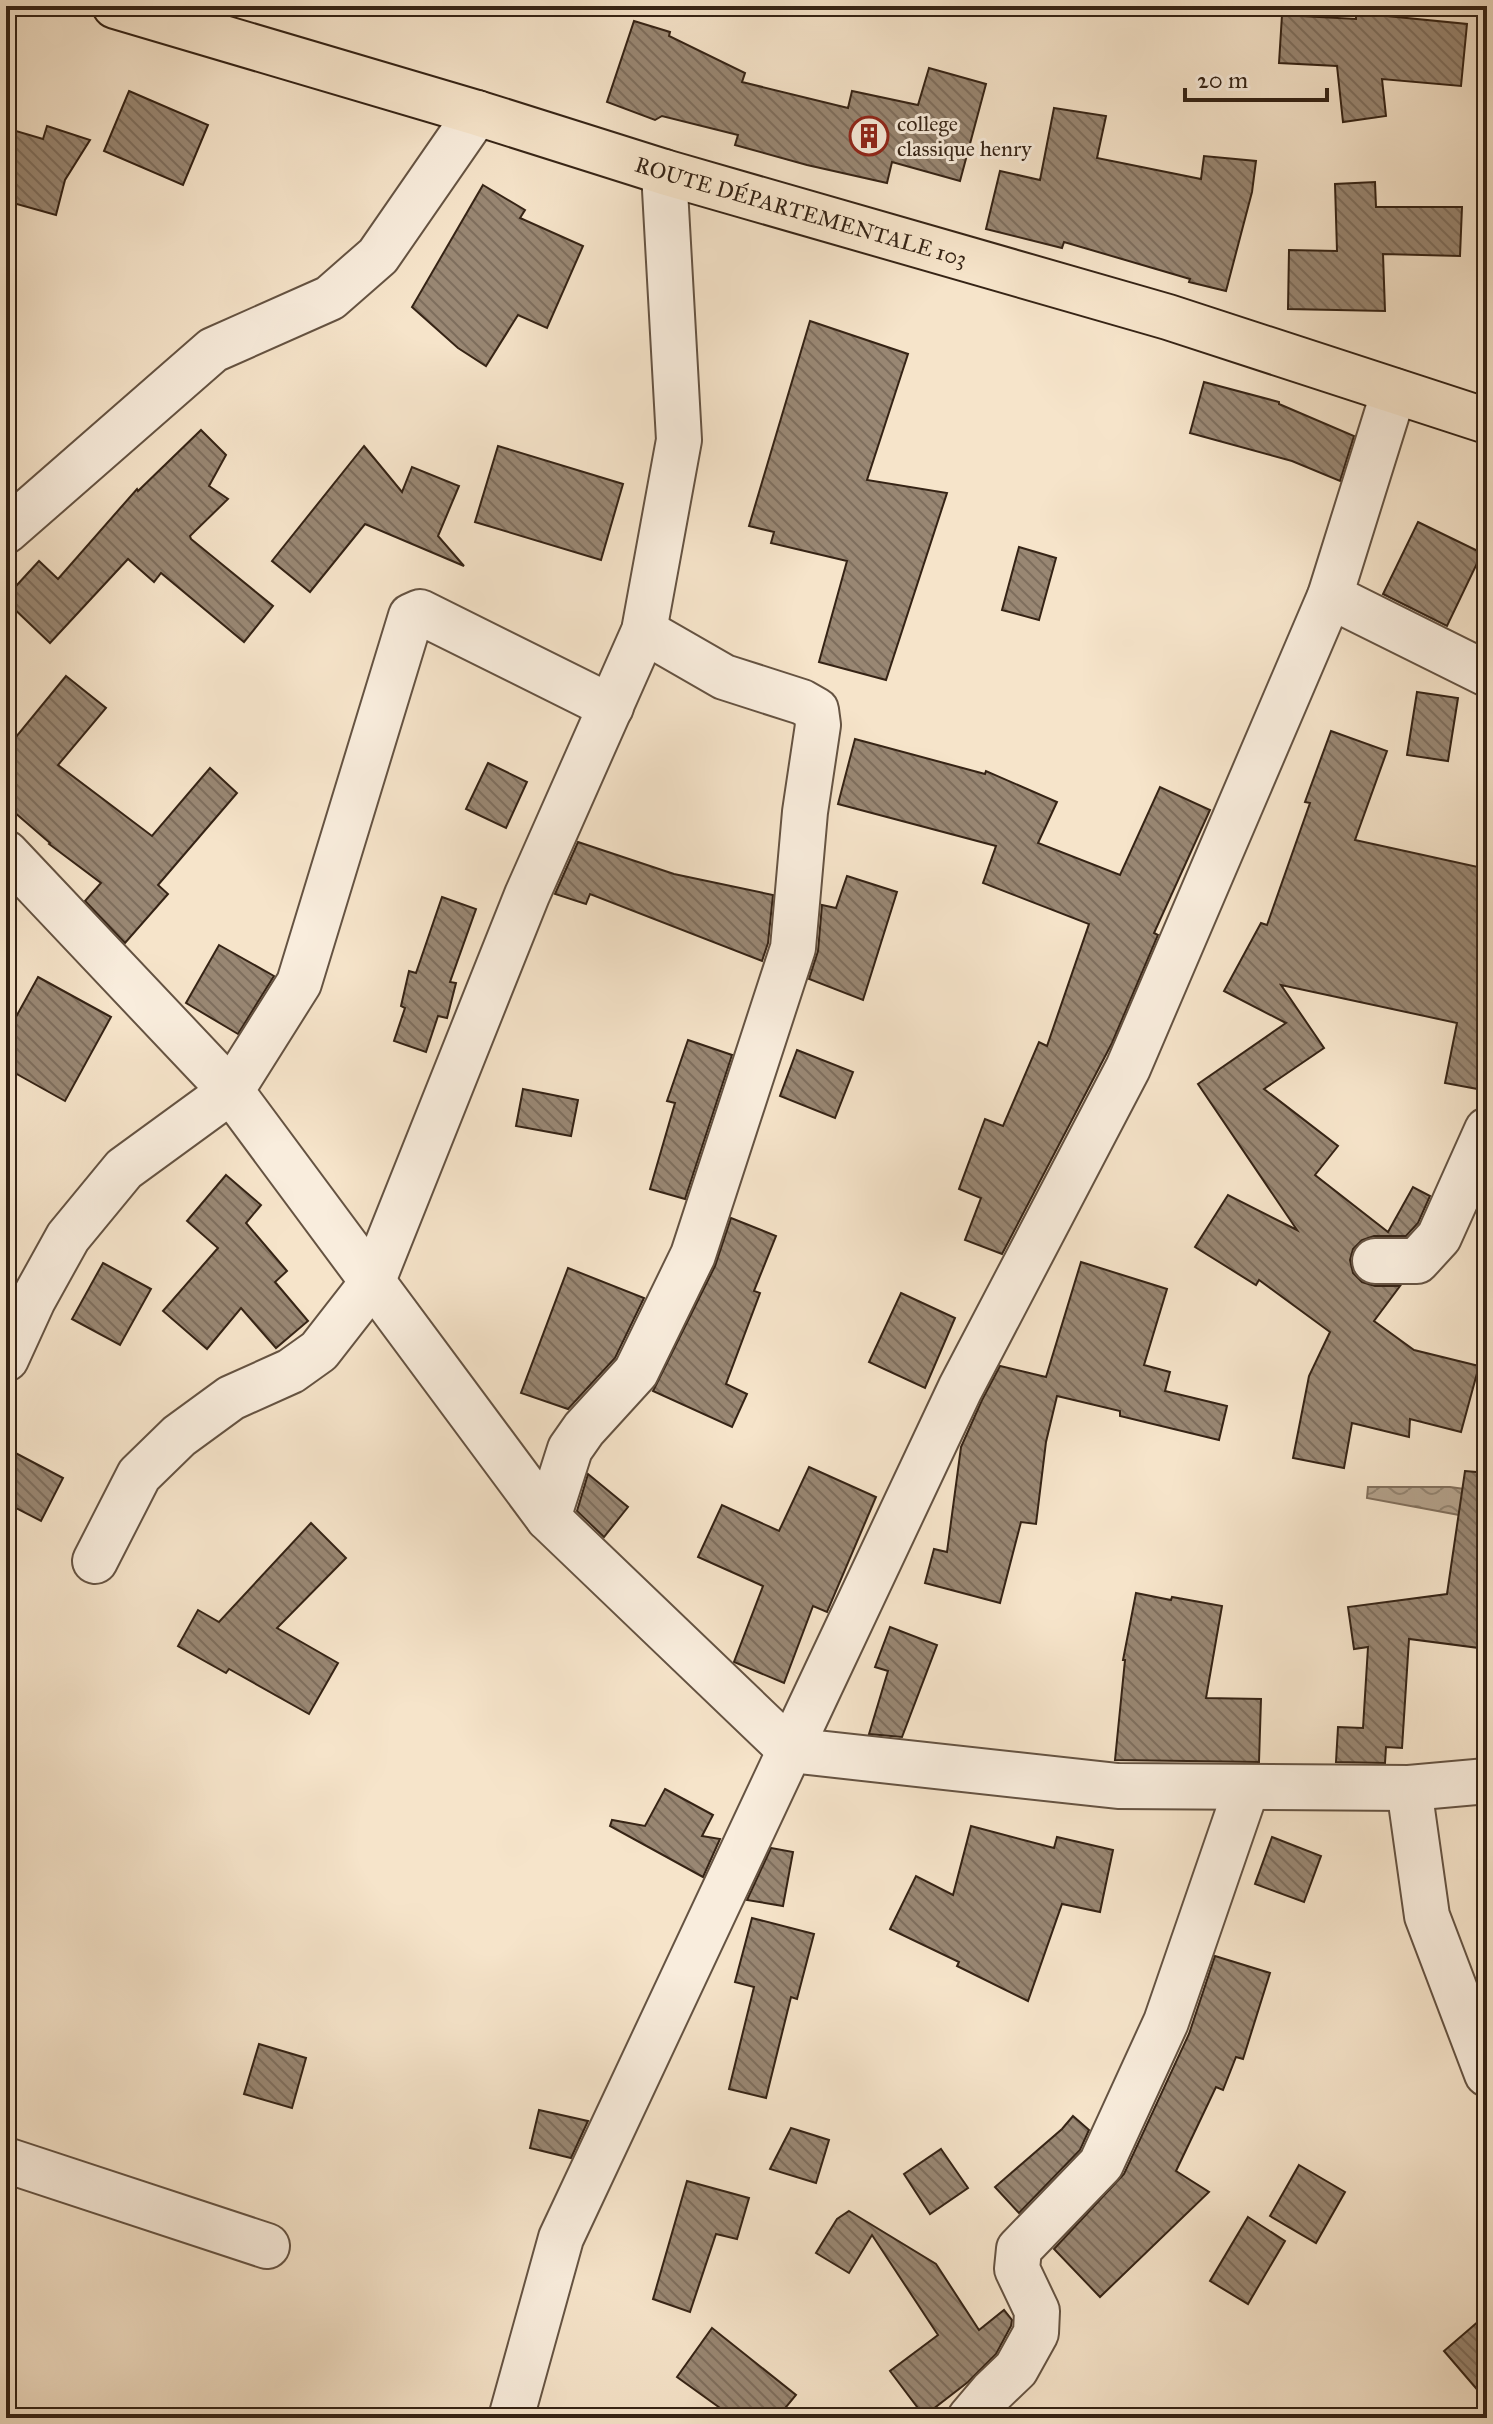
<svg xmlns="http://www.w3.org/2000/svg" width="1493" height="2424" viewBox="0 0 1493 2424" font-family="'IM FELL Great Primer',serif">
	<defs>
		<pattern id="water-waves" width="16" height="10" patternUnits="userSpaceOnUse" patternTransform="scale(2)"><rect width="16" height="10" fill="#b4a28c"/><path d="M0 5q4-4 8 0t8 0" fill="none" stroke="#938471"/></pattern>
		<pattern id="building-back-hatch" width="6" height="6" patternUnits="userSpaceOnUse" patternTransform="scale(2)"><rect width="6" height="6" fill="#998773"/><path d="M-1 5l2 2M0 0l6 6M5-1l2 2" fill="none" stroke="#7e6e5d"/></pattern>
	</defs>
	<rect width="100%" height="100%" fill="#f6e4ca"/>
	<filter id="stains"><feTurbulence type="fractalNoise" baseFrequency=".0025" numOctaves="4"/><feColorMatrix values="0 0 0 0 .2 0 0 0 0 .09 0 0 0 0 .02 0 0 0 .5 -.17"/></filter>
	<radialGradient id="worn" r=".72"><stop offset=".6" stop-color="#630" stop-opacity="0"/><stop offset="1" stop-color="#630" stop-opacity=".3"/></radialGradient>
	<polygon fill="url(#water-waves)" stroke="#816f5c" stroke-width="2" points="1368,1487 1450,1487 1487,1492 1481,1519 1367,1498"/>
	<g fill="url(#building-back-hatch)" stroke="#352315" stroke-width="2">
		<polygon points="1356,13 1467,24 1461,86 1382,79 1386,116 1343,122 1337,66 1279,63 1282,15 1356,19"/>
		<polygon points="634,21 670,32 669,36 745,73 742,82 848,108 852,91 918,105 929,68 986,84 960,181 892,162 887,183 807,165 735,145 738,135 662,116 655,120 607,102"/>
		<polygon points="129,91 208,125 183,185 104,151"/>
		<polygon points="1054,108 1106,116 1097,158 1201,179 1204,156 1256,161 1252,192 1226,291 1189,282 1190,279 1064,242 1062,248 986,229 1000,171 1040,180"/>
		<polygon points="47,126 90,140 65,180 56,215 6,201 6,128 43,139"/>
		<polygon points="1375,182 1376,207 1462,207 1460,256 1383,254 1385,311 1288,309 1289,250 1337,251 1335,184"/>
		<polygon points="483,185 525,210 520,218 583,246 547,328 518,315 486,366 458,348 412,307"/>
		<polygon points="810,321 908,354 867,480 947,493 886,680 819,662 847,561 771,543 774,532 749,526"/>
		<polygon points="1204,382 1279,402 1279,404 1354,436 1340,481 1292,461 1190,433"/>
		<polygon points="201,430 226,455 209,486 228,499 190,536 191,539 273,606 244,642 161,573 154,582 128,559 50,643 6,601 6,597 39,561 58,579 137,489 138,491"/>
		<polygon points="364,446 402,492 412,467 459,486 438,536 464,566 365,524 310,592 272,561"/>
		<polygon points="498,446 623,484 601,560 475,522"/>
		<polygon points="1418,522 1482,553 1447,626 1383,594"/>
		<polygon points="1019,547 1056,558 1039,620 1002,610"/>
		<polygon points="66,676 106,708 58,765 152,836 210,768 237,793 158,885 168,894 125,943 85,901 101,883 49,844 50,843 6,805 6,749"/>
		<polygon points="1417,692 1458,698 1448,761 1407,755"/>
		<polygon points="1331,731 1387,751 1355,840 1487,869 1487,1070 1483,1090 1445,1083 1457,1023 1281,985 1324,1048 1264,1089 1338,1146 1315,1175 1388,1232 1413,1187 1430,1196 1418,1223 1406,1236 1374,1236 1362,1240 1353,1249 1350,1260 1353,1273 1362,1282 1375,1286 1400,1286 1374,1321 1414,1350 1479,1366 1461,1432 1410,1419 1409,1437 1352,1423 1344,1468 1293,1458 1309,1376 1330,1332 1259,1280 1256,1285 1195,1247 1228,1195 1297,1230 1198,1084 1286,1023 1224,991 1261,923 1267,925 1310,803 1305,802"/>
		<polygon points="855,739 985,774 986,771 1057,802 1038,843 1120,875 1160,787 1210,810 1154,933 1158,935 1112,1043 1002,1254 965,1240 981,1198 959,1189 985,1119 1003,1126 1039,1042 1047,1046 1089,924 983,883 996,846 838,804"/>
		<polygon points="488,763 527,782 506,828 466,809"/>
		<polygon points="578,842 674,874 773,895 768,943 762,961 590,894 586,904 555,894"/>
		<polygon points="847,876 897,892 863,1000 809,979 818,951 822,905 836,908"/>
		<polygon points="442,897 476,909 450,982 456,983 447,1018 438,1016 426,1052 394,1041 405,1008 401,1006 409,971 416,973"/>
		<polygon points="219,945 274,976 238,1034 186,1003"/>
		<polygon points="38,977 111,1017 65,1101 6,1068 6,1035"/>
		<polygon points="688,1040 732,1055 685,1199 650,1189 675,1103 667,1101"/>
		<polygon points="797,1050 853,1072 835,1118 780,1096"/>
		<polygon points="523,1089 578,1100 571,1136 516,1126"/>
		<polygon points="226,1175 261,1205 246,1223 287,1271 275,1282 308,1321 276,1348 241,1308 207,1349 163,1311 218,1248 187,1221"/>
		<polygon points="731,1218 776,1236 754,1291 760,1293 726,1384 747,1394 732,1427 653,1391 715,1266"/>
		<polygon points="1081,1262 1167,1289 1144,1365 1170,1372 1165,1391 1227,1406 1219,1440 1120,1416 1120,1411 1057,1396 1046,1442 1036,1524 1021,1522 1000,1603 925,1583 934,1549 947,1552 961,1447 982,1400 1000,1366 1046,1377"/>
		<polygon points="103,1263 151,1289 120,1345 72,1319"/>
		<polygon points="568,1268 644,1298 615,1358 568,1409 521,1393"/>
		<polygon points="901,1293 955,1318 925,1388 869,1362"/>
		<polygon points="6,1448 63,1478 41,1521 6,1503"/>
		<polygon points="809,1467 876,1497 827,1612 813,1606 784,1683 734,1662 763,1586 698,1557 722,1505 779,1531"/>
		<polygon points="1465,1471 1487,1473 1487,1649 1409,1639 1402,1748 1386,1747 1385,1763 1336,1762 1338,1727 1363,1728 1368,1647 1354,1649 1348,1607 1447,1594"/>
		<polygon points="588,1474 628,1507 604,1537 577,1511"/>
		<polygon points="311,1523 346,1558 277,1628 338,1663 309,1714 229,1669 226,1673 178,1646 198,1610 219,1622"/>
		<polygon points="1136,1593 1171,1600 1172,1597 1222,1606 1206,1698 1261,1699 1259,1762 1115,1760 1125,1660 1123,1660"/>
		<polygon points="890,1627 937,1645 902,1737 869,1734 888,1671 875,1667"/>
		<polygon points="665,1789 713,1815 702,1836 720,1839 703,1877 610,1826 612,1820 645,1826"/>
		<polygon points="971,1826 1054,1848 1057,1837 1113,1850 1100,1912 1062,1904 1028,2001 957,1966 959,1962 890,1929 916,1876 953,1895"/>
		<polygon points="1272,1837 1321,1856 1304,1902 1255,1884"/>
		<polygon points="771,1848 793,1852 783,1906 747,1900"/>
		<polygon points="752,1918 814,1934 797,1999 791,1997 766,2098 729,2089 754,1987 735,1982"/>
		<polygon points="1215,1956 1270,1973 1243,2059 1236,2057 1223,2090 1216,2087 1176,2171 1209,2192 1100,2297 1054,2249 1124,2174 1189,2034"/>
		<polygon points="259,2044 306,2058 292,2108 244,2094"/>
		<polygon points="539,2110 588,2121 571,2158 530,2148"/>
		<polygon points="1073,2116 1089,2130 1080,2150 1019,2213 995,2187 1062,2129"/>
		<polygon points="791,2128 829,2140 816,2183 770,2169"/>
		<polygon points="941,2149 968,2188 930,2214 904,2174"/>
		<polygon points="1299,2165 1345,2192 1316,2243 1270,2216"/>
		<polygon points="687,2181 749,2198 737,2239 716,2234 690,2312 653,2299"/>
		<polygon points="849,2211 936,2264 979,2330 1004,2310 1012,2320 1011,2326 996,2354 968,2382 924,2416 890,2371 938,2335 872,2235 849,2273 816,2253 837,2219"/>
		<polygon points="1248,2217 1285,2241 1248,2304 1210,2281"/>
		<polygon points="1487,2314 1487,2401 1444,2351"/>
		<polygon points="712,2328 796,2395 777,2418 734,2418 677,2377"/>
	</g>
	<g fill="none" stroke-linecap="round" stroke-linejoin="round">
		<g stroke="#655342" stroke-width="48">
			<g id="minor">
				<polyline points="6,531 213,350 330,298 378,256 477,113"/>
				<polyline points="1330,596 1487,674"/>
				<polyline points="611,707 420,612 411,616 299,983 231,1091 548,1518 790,1750 960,1389 1128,1068 1330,596 1394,391"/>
				<polyline points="6,853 231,1091 124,1169 68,1237 33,1300 6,1359"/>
				<polyline points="1375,1261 1417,1261 1439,1237 1487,1130"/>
				<polyline points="548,1518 570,1449 584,1429 636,1372 693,1255 793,948 805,812 818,725 816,710 802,702 724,677 644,631"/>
				<polyline points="95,1561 139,1475 179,1436 231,1398 291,1371 319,1351 372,1283 527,895 644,631 679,440 664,172"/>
				<polyline points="1409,1788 1427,1916 1487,2074"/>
				<polyline points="6,2160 267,2246"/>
				<polyline points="511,2418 561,2238 790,1750 1118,1786 1409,1788 1487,1781"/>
				<polyline points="970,2418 992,2392 1016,2369 1036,2333 1037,2311 1017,2269 1019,2249 1101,2164 1166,2022 1247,1787"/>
			</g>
		</g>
		<g stroke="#352315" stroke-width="48">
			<g id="major">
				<path id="s1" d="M115 6 477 113 664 172 1168 317 1487 421"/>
			</g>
		</g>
		<use href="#minor" stroke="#f9eddd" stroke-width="44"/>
		<use href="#major" stroke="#f6e4ca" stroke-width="44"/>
	</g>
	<defs>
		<g id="building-ring" transform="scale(2)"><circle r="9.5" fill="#f9eddd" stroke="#8f2418" stroke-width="1.5"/><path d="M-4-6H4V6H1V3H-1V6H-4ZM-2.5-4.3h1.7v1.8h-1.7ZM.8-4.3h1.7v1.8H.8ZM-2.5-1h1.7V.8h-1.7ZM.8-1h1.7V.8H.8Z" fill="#8f2418"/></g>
	</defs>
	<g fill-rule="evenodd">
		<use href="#building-ring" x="869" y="136"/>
	</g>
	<g text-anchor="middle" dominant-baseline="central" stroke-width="6" stroke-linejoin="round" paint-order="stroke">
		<g font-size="22" fill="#352315" stroke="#f9eddd" text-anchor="start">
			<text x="897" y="123">college<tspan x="897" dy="25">classique henry</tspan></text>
		</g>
		<g font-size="22" fill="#352315" stroke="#f9eddd">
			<text stroke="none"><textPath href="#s1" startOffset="716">ROUTE DÉPARTEMENTALE 103</textPath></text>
		</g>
	</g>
	<rect width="1493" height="2424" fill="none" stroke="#f6e4ca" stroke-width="32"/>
	<rect x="8" y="8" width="1477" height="2408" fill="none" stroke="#352315" stroke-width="4"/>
	<rect x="16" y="16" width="1461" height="2392" fill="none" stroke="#352315" stroke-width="2"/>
	<path d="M1185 88v12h142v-12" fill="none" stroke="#352315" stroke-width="4"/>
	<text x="1197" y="88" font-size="24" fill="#352315" stroke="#f9eddd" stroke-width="6" paint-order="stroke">20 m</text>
	<rect width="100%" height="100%" filter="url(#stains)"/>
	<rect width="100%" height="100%" fill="url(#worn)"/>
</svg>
